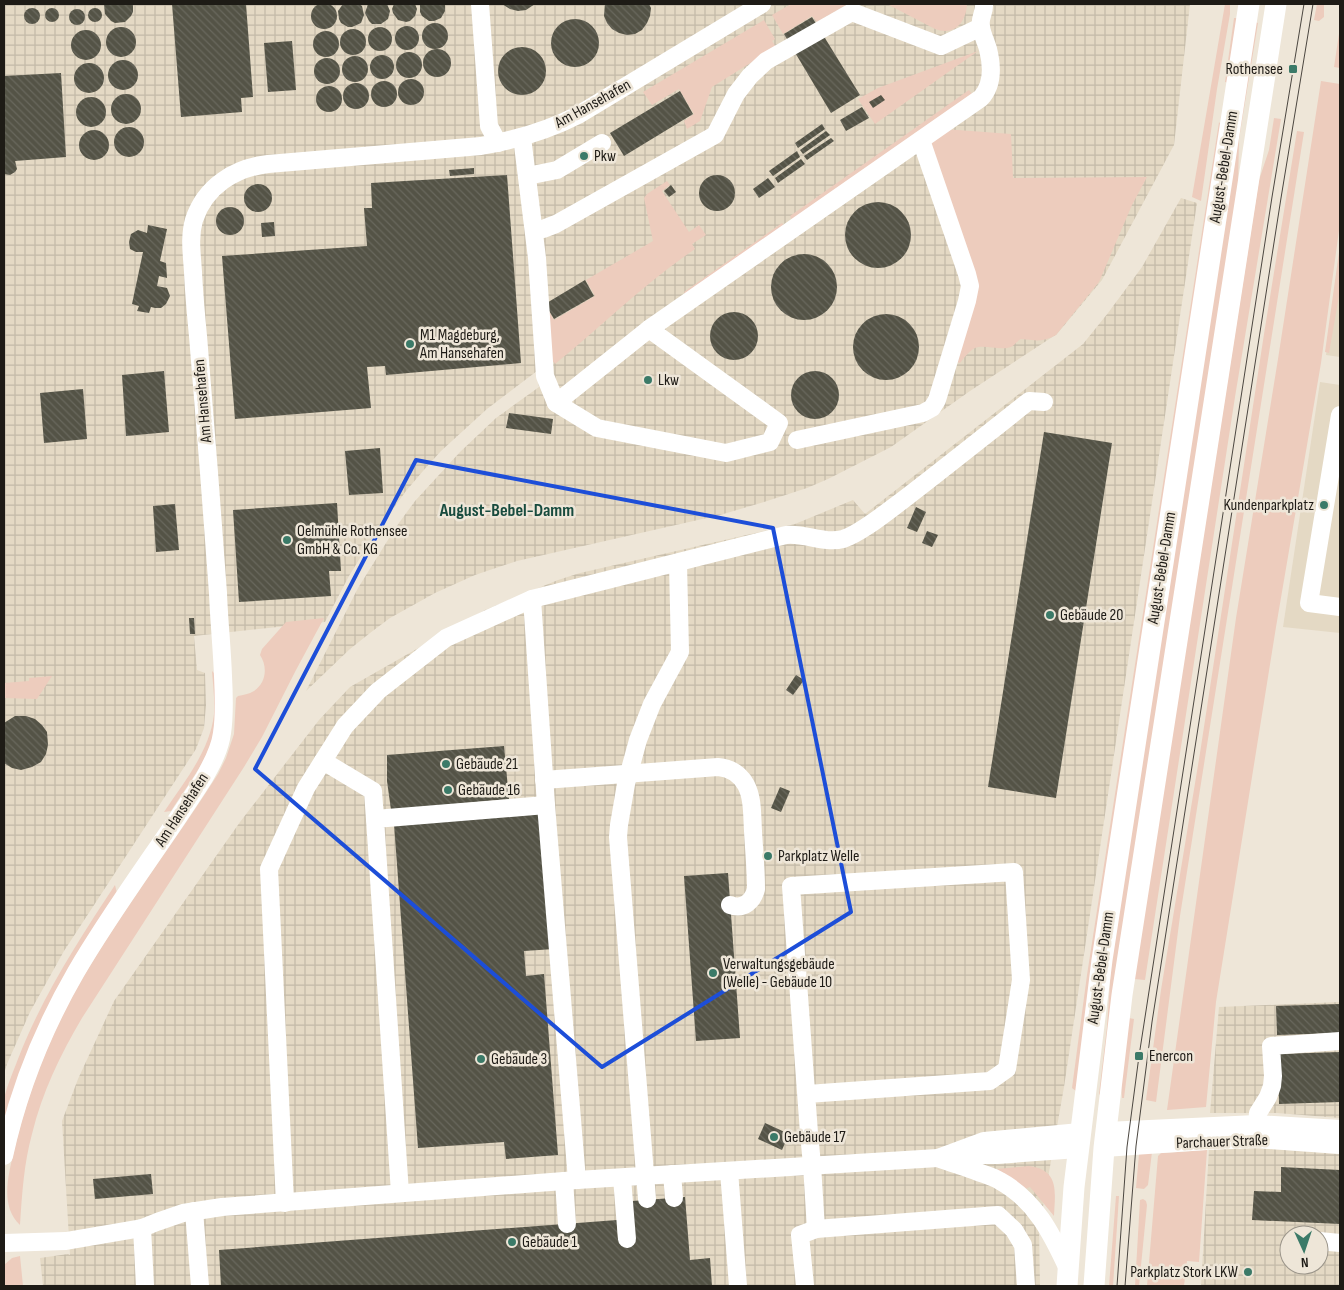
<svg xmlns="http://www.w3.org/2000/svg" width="1344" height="1290" viewBox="0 0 1344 1290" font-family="'Sofia Sans Condensed',sans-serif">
	<defs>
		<pattern id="industrial-grid" width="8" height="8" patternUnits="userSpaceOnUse" patternTransform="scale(1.25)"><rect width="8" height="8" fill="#e4d9c4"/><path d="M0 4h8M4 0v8" fill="none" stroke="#c3baa8"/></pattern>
		<pattern id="building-back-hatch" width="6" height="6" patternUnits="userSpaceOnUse" patternTransform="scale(1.25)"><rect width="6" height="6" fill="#545346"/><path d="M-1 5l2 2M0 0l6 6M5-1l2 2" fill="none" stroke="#69685d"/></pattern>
	</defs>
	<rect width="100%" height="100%" fill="#eee6d8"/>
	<g fill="#e4d9c4">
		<polygon points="1340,254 1340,357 1326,355"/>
		<polygon points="1320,382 1340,385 1340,633 1283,627"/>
	</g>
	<g fill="url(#industrial-grid)" fill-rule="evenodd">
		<polygon points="4,4 1190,4 1174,145 1102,280 1057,334 970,391 891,447 828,479 807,488 764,502 720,515 517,561 475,575 435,593 390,618 370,633 350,649 306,691 358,588 396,527 415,501 460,452 496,418 539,387 537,371 487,409 441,451 423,471 406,491 376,532 349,576 325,622 194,636 197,670 205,673 206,705 204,728 196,749 64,951 30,1012 7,1064 4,1074"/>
		<polygon points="1181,198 1197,203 1064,1087 1039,1229 1040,1286 43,1286 40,1258 68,1254 70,1255 62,1121 78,1079 114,1001 240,822 319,720 350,687 485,610 558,580 580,573 795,524 853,500 865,514 1083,344 1108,313 1142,267"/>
		<polygon points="1340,1002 1340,1118 1277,1113 1210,1113 1219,1007"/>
		<path d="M1257 1148 1340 1154V1286H1201L1209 1149ZM1289 1235H1319V1265H1289Z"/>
	</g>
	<g fill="#edccbd">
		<polygon points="791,4 848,4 817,22 812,16 783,34 772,15"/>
		<path d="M887 4H967C966 23 954 36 935 29Z"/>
		<polygon points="1225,4 1230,4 1230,14 1217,89 1201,201 1192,197"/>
		<polygon points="1317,4 1324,4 1324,17 1319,21 1314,20"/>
		<polygon points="1234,18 1238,18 1229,83 1225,82"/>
		<polygon points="764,20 775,39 772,41 776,47 712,87 700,121 687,129 684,121 694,114 679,89 652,105 643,92"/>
		<polygon points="1255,22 1258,23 1239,139 1238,190 1100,1095 1099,1094 1107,1027 1112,953"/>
		<polygon points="1340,27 1340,68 1334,67"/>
		<polygon points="978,51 875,124 858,99 878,88"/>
		<polygon points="1321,81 1340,84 1340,223 1321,363 1276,627 1216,1002 1206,1107 1167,1110 1236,618 1278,359"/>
		<polygon points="969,90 975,98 794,224 790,216"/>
		<polygon points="1274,118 1281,119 1235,397 1145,980 1134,979 1259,180 1269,150"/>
		<polygon points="1219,122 1222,126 1076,1091 1072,1088 1087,975"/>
		<path d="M944 129 1011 134 1013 178 1147 177 1132 205 1099 282 1056 335C1041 343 1036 340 1021 339 1017 341 1015 345 1011 347 1000 351 984 344 975 348 969 351 964 358 960 363L955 361 972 305 931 154V141Z"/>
		<polygon points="1297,131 1304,132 1180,916 1156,1102 1146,1100 1161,990 1200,753 1264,334"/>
		<path d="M667 181 670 185 662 191 689 232 699 225 706 235 692 244 695 249C645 283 602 326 555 364L554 362H550L547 308 554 320 595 296 586 280 653 241 644 198 647 194Z"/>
		<polygon points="782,223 786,229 688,298 684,292"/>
		<polygon points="1340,245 1340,290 1329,353 1325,352"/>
		<path d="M324 618 296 670 262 737 244 767 82 1018C60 1055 42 1093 32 1134 24 1163 22 1194 20 1225 0 1206 8 1176 14 1151 28 1091 51 1032 82 979 124 908 174 843 218 774L226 758 234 734 236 698 238 696C243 695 249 694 254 691 266 683 268 667 260 655L262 649 286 622Z"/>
		<path d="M212 671 215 674C215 689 217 705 216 721 214 753 188 784 171 811L164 812C184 782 210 751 214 714 215 700 213 685 212 671Z"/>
		<polygon points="52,676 37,699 4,698 4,683 29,681 29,678"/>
		<path d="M115 885 117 893 4 1122C4 1115 3 1106 4 1099 7 1086 13 1072 18 1059 42 997 78 941 115 885Z"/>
		<polygon points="1129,1018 1134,1019 1124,1098 1122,1098 1121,1083"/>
		<polygon points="1207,1150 1199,1262 1187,1261 1184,1286 1147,1286 1158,1156 1161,1153 1164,1153"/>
		<polygon points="1152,1152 1148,1185 1144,1189 1136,1188 1139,1154"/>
		<path d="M1029 1166C1060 1170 1055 1192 1054 1216L1030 1187 1025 1189 997 1169Z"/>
		<polygon points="1116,1196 1119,1196 1113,1286 1109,1286"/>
		<polygon points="1143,1199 1146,1201 1147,1205 1139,1286 1135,1286 1140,1200"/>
		<polygon points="20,1256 23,1286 4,1286 4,1265 12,1258"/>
	</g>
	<g fill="url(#building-back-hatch)">
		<circle cx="324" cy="16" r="13"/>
		<polygon points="104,4 133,4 133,12 131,16 125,22 115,23 111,21 105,14"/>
		<polygon points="172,4 246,4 253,97 241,98 242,112 181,117"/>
		<polygon points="343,4 359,4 362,6 364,15 361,23 352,27 348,27 341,23 339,19 338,11"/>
		<polygon points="368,4 387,4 390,11 388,19 381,24 372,24 369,21 365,13"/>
		<polygon points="394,4 415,4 417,9 415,16 410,21 406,22 398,20 393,13 392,9"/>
		<polygon points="420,4 445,4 445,11 441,18 434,21 429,21 422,16 420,12"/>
		<polygon points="502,4 535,4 526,10 518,11 510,9"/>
		<polygon points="605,4 649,4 651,8 650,16 647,23 642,30 635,34 627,35 619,33 612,29 607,23 604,16"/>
		<circle cx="32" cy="16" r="8"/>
		<circle cx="95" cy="15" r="7"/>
		<circle cx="52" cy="15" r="7"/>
		<circle cx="77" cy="17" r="8"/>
		<polygon points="812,17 860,95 831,113 784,34"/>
		<circle cx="575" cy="43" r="24"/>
		<circle cx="435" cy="36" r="13"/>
		<circle cx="407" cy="38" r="12"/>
		<circle cx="380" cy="39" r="12"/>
		<circle cx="121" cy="42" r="15"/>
		<circle cx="353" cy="42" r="13"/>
		<circle cx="86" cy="45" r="15"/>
		<circle cx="326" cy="44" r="13"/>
		<polygon points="292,41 296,90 268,92 264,43"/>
		<circle cx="522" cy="71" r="24"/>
		<circle cx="437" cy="63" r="14"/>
		<circle cx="409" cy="65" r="13"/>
		<circle cx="382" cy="67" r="12"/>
		<circle cx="355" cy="69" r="13"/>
		<circle cx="327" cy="71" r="13"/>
		<circle cx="123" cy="75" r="15"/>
		<circle cx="89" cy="78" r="15"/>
		<polygon points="61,73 66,157 15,161 17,169 15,172 10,175 4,174 4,76"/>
		<circle cx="411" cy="92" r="13"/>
		<circle cx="384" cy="94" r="13"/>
		<circle cx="356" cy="96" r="13"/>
		<circle cx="329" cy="99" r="13"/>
		<polygon points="680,91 693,114 624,156 610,133"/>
		<circle cx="126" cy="109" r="15"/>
		<polygon points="881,95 885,100 873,108 869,102"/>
		<circle cx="91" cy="112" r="15"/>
		<polygon points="862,107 869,118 846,131 840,120"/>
		<polygon points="822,124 825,129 798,148 795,143"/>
		<circle cx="129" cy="142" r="15"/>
		<circle cx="94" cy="145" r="15"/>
		<polygon points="826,131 830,135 803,154 800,150"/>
		<polygon points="831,138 834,141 807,160 804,156"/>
		<polygon points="797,151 800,157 773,176 769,171"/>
		<polygon points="801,159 805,164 778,183 775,178"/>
		<polygon points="474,168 474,174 450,176 449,170"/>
		<circle cx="717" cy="193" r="18"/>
		<polygon points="507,175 521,363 386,375 385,366 367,367 371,408 235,419 222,256 367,246 364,208 372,208 371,183"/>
		<polygon points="768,178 775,187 759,198 753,189"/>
		<circle cx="258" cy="198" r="14"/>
		<polygon points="671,185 676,192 669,197 664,191"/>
		<circle cx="878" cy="235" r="33"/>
		<circle cx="230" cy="221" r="14"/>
		<polygon points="274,222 275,236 262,237 261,223"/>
		<polygon points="148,225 167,229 160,261 166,263 167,278 159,276 157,286 167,288 170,296 166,304 161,308 155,308 151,307 149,313 137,311 139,306 132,304 143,252 136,252 130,249 129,242 131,234 138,230 147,233"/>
		<circle cx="804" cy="287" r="33"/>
		<polygon points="585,280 594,296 554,319 545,304"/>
		<circle cx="734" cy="336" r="24"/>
		<circle cx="886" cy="347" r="33"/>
		<circle cx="815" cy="395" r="24"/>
		<polygon points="164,371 169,432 126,436 122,375"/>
		<polygon points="83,389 87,439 44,443 40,393"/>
		<polygon points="509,413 553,419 551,434 506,428"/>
		<polygon points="1044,432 1112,443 1056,798 988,787"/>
		<polygon points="380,448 383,493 349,495 345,451"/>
		<polygon points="337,503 341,571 329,571 331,596 239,602 233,510"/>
		<polygon points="175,504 179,550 156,552 153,506"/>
		<polygon points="916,507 926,512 917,532 907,528"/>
		<polygon points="927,531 938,535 932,547 922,543"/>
		<polygon points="189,618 194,618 195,634 190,634"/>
		<polygon points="796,675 804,680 793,695 786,690"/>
		<polygon points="15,716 26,716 35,719 42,725 47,732 48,745 46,754 41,762 32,767 21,770 12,768 4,763 4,723"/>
		<polygon points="504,746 509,799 391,810 387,781 387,755"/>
		<polygon points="780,787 790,791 781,812 771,808"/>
		<polygon points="544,813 554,949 524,951 526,976 544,974 558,1155 506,1159 504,1142 418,1148 394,824"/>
		<polygon points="728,873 740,1038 696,1041 684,876"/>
		<polygon points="1340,1004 1340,1033 1277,1035 1276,1006"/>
		<polygon points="1340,1052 1340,1102 1279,1104 1278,1054"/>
		<polygon points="765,1123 789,1134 782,1150 758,1139"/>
		<polygon points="1281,1167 1340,1170 1340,1224 1252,1220 1254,1191 1281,1192"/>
		<polygon points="151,1174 153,1194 95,1199 93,1179"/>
		<polygon points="685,1197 690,1260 710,1258 712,1286 221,1286 219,1250 617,1220 618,1239 635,1238 632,1201"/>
	</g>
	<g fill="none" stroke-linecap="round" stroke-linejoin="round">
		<g stroke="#fff" stroke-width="18">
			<polyline points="480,4 489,126 498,143"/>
			<polyline points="522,137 537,258 545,376 556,403 597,428 726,453 770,442 779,423 649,329"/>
			<polyline points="527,176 557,170 602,143"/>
			<polyline points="534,230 543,229 556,224 715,135 736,94 750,76 766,61 852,12 941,46 981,27"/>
			<path d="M556 403 649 329 981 98C993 85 992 65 988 49 986 42 982 34 981 27 979 18 985 12 984 4"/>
			<polyline points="1340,415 1309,603 1340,607"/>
			<polyline points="797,440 923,413 932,408 937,400 967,301 970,286 967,274 921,140"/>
			<polyline points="532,599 546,805 577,1180"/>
			<polyline points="323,761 373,791 375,819"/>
			<path d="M544 780 718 767C730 768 740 774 746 785 753 798 752 816 753 831 754 850 756 869 756 889 753 901 744 910 730 905"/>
			<polyline points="807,1094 990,1081 1007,1069 1021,980 1014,872 791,886 809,1133 812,1165 816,1229"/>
			<polyline points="1257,1124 1258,1113 1268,1097 1272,1086 1273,1076 1271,1046 1340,1041"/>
			<polyline points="1106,1131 1257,1124 1340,1129"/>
			<polyline points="1104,1148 1206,1141 1256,1139 1340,1145"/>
			<polyline points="961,1155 997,1155 1078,1149"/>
			<path d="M4 1156C18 1092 43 1029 76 972 115 905 163 843 204 778 212 764 220 749 222 733 225 714 224 695 223 676 222 648 219 621 218 593 212 507 205 422 198 336 196 315 194 294 193 272 192 255 189 237 194 220 205 186 235 168 268 164L481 146C515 140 547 131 578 115L762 4"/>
			<path d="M938 1158C951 1163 965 1167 978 1172 986 1175 994 1177 1000 1181 1035 1200 1052 1234 1068 1269"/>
			<polyline points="729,1171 738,1286"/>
			<polyline points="672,1174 674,1198"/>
			<polyline points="622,1178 627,1239"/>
			<polyline points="564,1181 567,1224"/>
			<polyline points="400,1193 375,819 546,805"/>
			<polyline points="647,1199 618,837 619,825 626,784 638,740 652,704 680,652 678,563"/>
			<path d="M285 1203 269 869 306 788 345 726 378 691 446 638 532 599 786 535C806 533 824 544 843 539 860 534 888 511 903 500 946 467 987 434 1029 401L1044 402"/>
			<polyline points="194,1211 200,1286"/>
			<polyline points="142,1228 145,1286"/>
			<polyline points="1319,1241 1340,1243"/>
			<polyline points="4,1243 66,1241 142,1228 157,1222 183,1213 222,1207 577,1180 938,1158 984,1141 1080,1132"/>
			<polyline points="805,1286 800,1235 816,1229 998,1215 1014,1230 1023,1245 1026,1286"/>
		</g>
		<g stroke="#fff" stroke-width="21">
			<polyline points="1067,1286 1074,1187 1102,960 1249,4"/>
			<polyline points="1094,1286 1104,1148 1122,995 1276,4"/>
		</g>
		<g stroke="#4b4640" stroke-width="1">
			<polyline points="1117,1286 1127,1147 1139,1056 1272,197 1304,4"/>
			<polyline points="1125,1286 1136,1146 1152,1022 1281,198 1313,4"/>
		</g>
	</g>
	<path fill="none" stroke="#1d4ed8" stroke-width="4" stroke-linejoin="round" d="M416 460 773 528 851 912 602 1067 255 769Z"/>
	<g fill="#3b7a68" stroke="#eee6d8" stroke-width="2">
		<rect x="1288" y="64" width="10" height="10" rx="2.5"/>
		<circle cx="584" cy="156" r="5"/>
		<circle cx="410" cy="344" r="5"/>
		<circle cx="648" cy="380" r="5"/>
		<circle cx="1324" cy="505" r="5"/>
		<circle cx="287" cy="540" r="5"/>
		<circle cx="1050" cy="615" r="5"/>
		<circle cx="446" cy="764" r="5"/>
		<circle cx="448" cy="790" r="5"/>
		<circle cx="768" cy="856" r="5"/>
		<circle cx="713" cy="973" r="5"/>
		<rect x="1134" y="1051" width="10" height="10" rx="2.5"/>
		<circle cx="481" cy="1059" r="5"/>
		<circle cx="774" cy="1137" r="5"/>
		<circle cx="512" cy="1242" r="5"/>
		<circle cx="1248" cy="1272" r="5"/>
	</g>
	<g text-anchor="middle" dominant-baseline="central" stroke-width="5" stroke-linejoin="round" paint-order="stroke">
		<g font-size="16" fill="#1e1b16" stroke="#eee6d8" text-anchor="start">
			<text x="1283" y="69" text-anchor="end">Rothensee</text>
			<text x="594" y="156">Pkw</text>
			<text x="420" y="335">M1 Magdeburg,<tspan x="420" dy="18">Am Hansehafen</tspan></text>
			<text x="658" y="380">Lkw</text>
			<text x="1314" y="505" text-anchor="end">Kundenparkplatz</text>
			<text x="297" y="531">Oelmühle Rothensee<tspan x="297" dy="18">GmbH &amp; Co. KG</tspan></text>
			<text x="1060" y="615">Gebäude 20</text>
			<text x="456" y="764">Gebäude 21</text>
			<text x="458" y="790">Gebäude 16</text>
			<text x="778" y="856">Parkplatz Welle</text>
			<text x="723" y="964">Verwaltungsgebäude<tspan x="723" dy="18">(Welle) - Gebäude 10</tspan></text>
			<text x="1149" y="1056">Enercon</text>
			<text x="491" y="1059">Gebäude 3</text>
			<text x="784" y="1137">Gebäude 17</text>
			<text x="522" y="1242">Gebäude 1</text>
			<text x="1238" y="1272" text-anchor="end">Parkplatz Stork LKW</text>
		</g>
		<g font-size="16" fill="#1e1b16" stroke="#eee6d8">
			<text transform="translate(593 104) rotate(-29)">Am Hansehafen</text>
			<text transform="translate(1224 167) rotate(-81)">August-Bebel-Damm</text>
			<text transform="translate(203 401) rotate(-95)">Am Hansehafen</text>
			<text transform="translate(1162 568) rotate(-81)">August-Bebel-Damm</text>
			<text transform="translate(182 810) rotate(-57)">Am Hansehafen</text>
			<text transform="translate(1101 968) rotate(-82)">August-Bebel-Damm</text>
			<text transform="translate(1222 1142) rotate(-2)">Parchauer Straße</text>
		</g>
		<g font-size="18" font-weight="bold" fill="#174b3e" stroke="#eee6d8">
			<text x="507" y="510">August-Bebel-Damm</text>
		</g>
	</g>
	<rect width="1344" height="1290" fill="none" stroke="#1e1b16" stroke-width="10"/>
	<g transform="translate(1304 1250) rotate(177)"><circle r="24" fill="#eee6d8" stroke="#9b958a"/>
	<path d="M0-4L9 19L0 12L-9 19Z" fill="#3b7a68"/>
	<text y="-8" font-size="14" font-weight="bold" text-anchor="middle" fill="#1e1b16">N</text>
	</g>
</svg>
